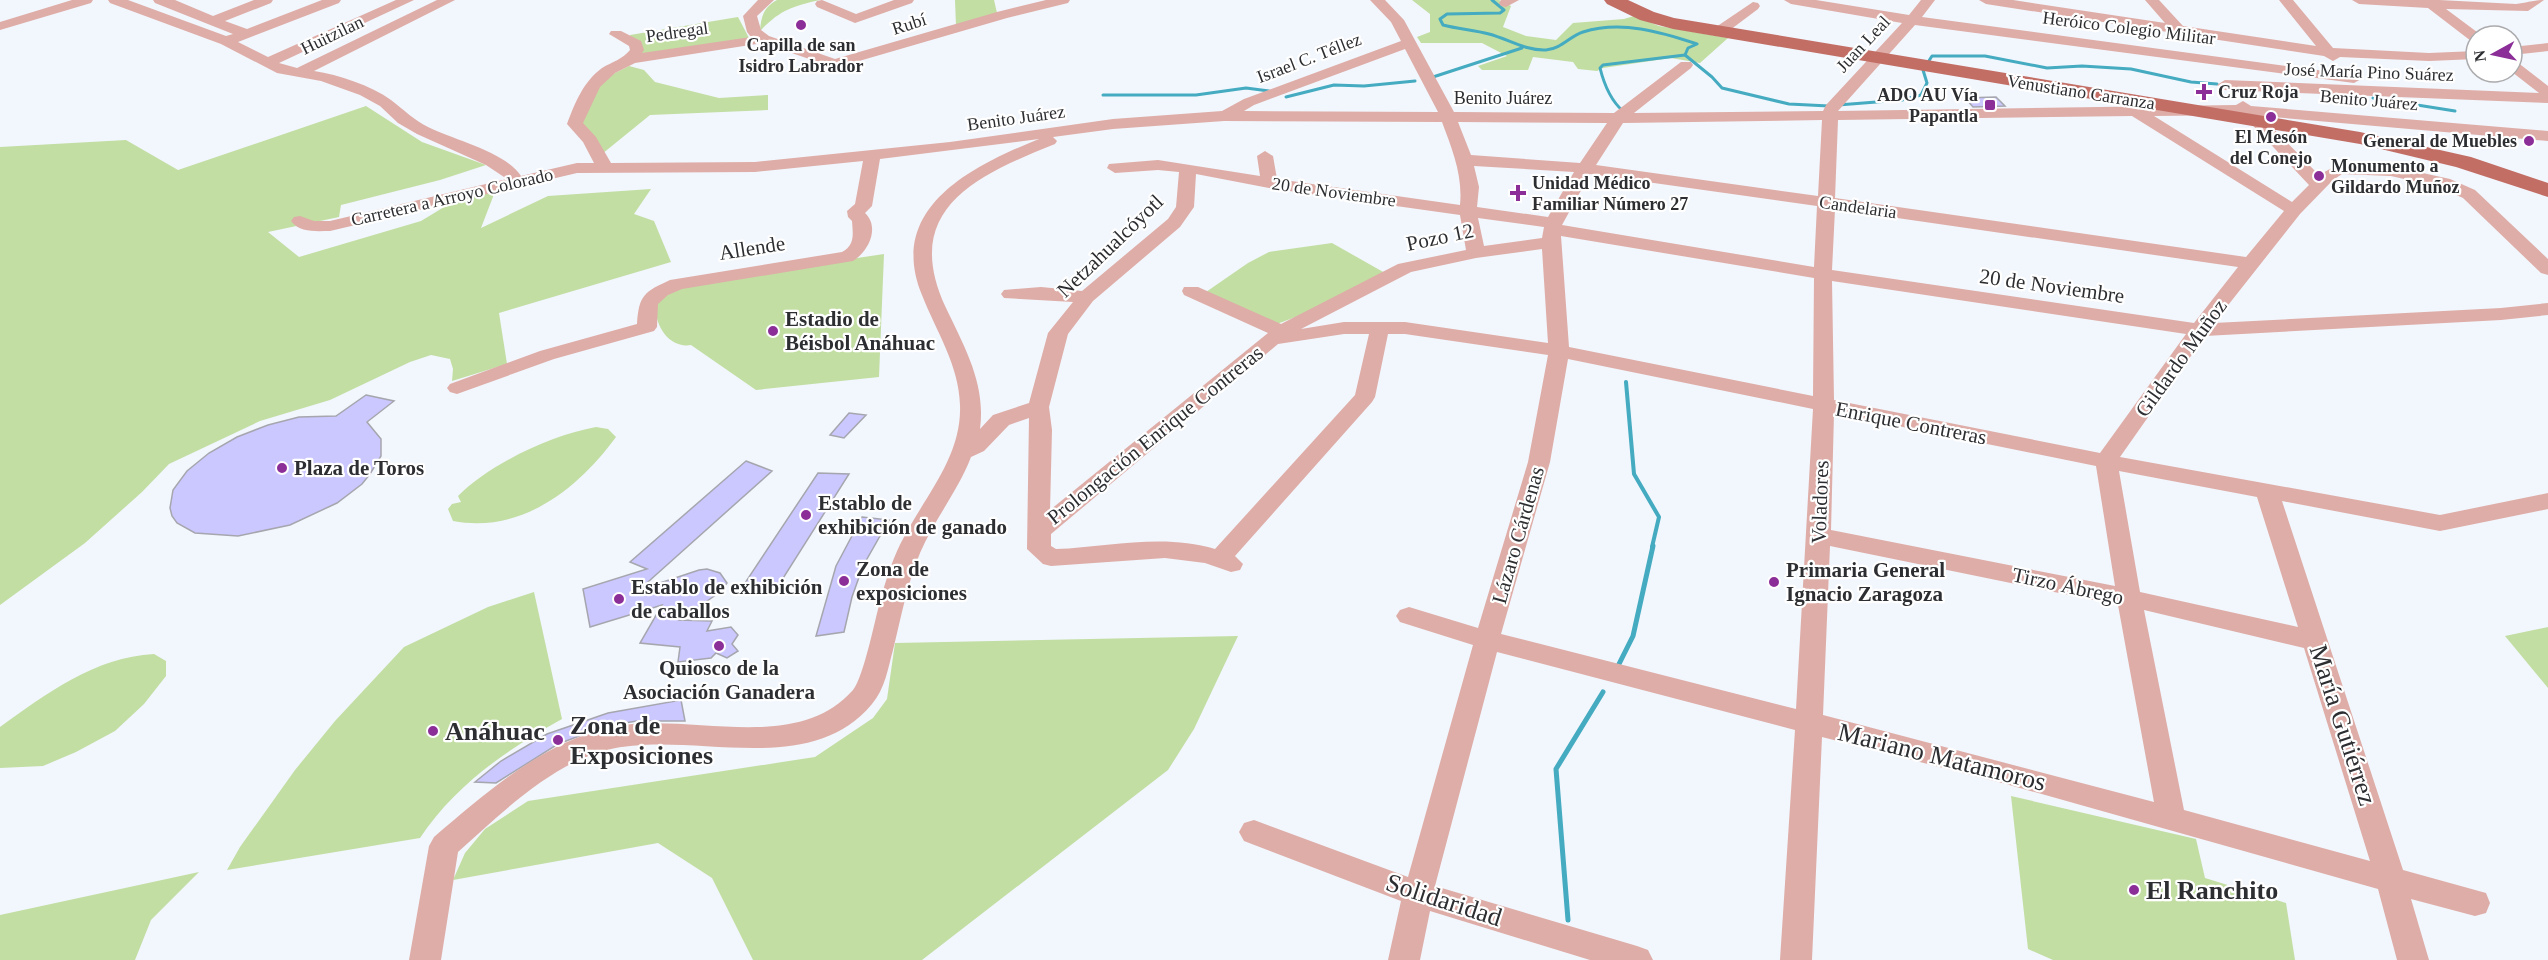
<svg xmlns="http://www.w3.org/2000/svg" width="2548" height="960" viewBox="0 0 2548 960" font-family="Georgia,serif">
	<rect width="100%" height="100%" fill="#f2f6fd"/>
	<g fill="#c2dea3">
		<path d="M777 0H820C793 6 780 10 760 31 761 16 764 7 777 0Z"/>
		<polygon points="955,0 994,0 997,13 956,26"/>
		<polygon points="1412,0 1499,0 1511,6 1503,27 1526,36 1556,40 1573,23 1624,19 1634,16 1659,26 1728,38 1700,63 1671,58 1603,68 1597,71 1578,69 1573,62 1533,57 1528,70 1482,70 1478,66 1507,56 1482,43 1421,43 1417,37 1430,32 1430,14"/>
		<polygon points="738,17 749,38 638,56 630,35"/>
		<polygon points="629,66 644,70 655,82 719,98 768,95 768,110 650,115 602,154 574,125 599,81"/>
		<polygon points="366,106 422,142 486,165 440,180 341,205 339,217 268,232 299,257 421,221 459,198 496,189 481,228 548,196 651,189 634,214 654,221 671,262 499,313 507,364 452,381 453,369 450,359 431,355 410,362 330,400 260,421 169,464 142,492 85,543 0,605 0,147 126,140 178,170"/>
		<polygon points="1332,243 1385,273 1351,296 1277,324 1206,292 1248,263 1269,252"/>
		<path d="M884 254 879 377 756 390 691 345C668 349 652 322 657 302L684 284Z"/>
		<path d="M596 427 608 429 616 437C578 489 521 534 453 521L448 509 452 504 461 502 458 496C490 464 551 435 596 427Z"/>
		<path d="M534 592 562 719C508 749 455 785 420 838L227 870 240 847 295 770 335 721 404 647 488 607Z"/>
		<polygon points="2548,627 2548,688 2505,636"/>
		<polygon points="1238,636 1194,729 1168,770 922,960 753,960 712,878 658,843 453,880 465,853 485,829 528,801 815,757 873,718 887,699 895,643"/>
		<path d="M154 654 166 661V676L144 704 115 731 76 752 43 766 0 768V727C46 694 95 657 154 654Z"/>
		<polygon points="2011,796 2196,839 2205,878 2286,903 2295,960 2053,960 2028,949"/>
		<polygon points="199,872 151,920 135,960 0,960 0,915"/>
	</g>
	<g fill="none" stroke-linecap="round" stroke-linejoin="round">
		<g stroke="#44abc0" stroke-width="3">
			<path d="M1492 0 1504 10 1500 13 1447 14 1440 19 1443 25C1458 29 1474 30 1489 34 1508 39 1526 51 1546 50 1561 49 1570 36 1583 32 1621 20 1661 32 1697 44L1688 48 1685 55 1712 77 1722 88 1789 104 1829 106"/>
			<polyline points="1433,77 1522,48"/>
			<polyline points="1103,95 1196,95 1246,88 1269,91"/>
			<polyline points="1286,97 1334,85 1364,86 1415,81"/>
			<polyline points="2373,98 2455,111"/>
			<polyline points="1838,105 1902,100 1921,95 1927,83 1923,70 1932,56 1985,56 2047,68 2082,66 2131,69 2191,82 2217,84"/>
			<path d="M1623 111C1610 100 1604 84 1600 68L1603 65 1685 55"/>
		</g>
		<polyline stroke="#44abc0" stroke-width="4" points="1626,382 1634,474 1659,517 1652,547"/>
		<g stroke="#44abc0" stroke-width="5">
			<polyline points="1619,664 1633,636 1653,546"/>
			<polyline points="1568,920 1556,769 1603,692"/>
		</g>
	</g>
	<g fill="#cbc7ff" stroke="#a6a6ae" stroke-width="1.5">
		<polygon points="1996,97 2005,106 1973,107 1965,98"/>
		<polygon points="366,395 394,401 367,422 381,439 381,456 370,474 362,484 337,503 290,525 238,536 195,533 177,523 172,516 170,508 173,490 187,471 209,453 237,437 268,425 299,417 336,416"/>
		<polygon points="849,413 866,415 844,438 830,435"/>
		<polygon points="746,461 772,471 639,590 699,570 707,569 720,573 727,583 720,592 680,620 712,621 707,631 731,627 738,635 732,644 738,651 727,658 716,653 711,658 678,662 680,647 640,643 662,605 590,627 583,589 647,569 630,562"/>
		<polygon points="818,473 849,474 775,591 741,589"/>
		<polygon points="862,517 889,520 863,566 852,597 844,632 816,636 836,566"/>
		<polygon points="681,700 685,721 637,721 606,726 558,744 496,783 475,782 501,761 547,734 608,713"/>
	</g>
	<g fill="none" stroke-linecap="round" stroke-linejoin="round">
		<g fill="#deada7" fill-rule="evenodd">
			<polygon points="72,0 93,0 91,3 0,30 0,22"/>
			<path d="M108 0H128L226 36 233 34 155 3 153 0H175L213 16 254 0H273L271 3 225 21 247 29 322 0H341L339 3 238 42 268 57 396 0H414L279 63 297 68 437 0H455L314 71C339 75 370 85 391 100 404 110 414 120 428 127 454 140 506 152 521 176L577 163H594L583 142 567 124C575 103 583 82 602 68 612 62 623 59 630 50L629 46 609 34 611 31H621L641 41 644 50 642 53 751 37 747 32 743 16 758 0H774L757 16 761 30 769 36 835 59 997 12 1046 0H1070L1068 3 1007 18 835 68 763 43 635 63 615 73 600 87 583 123 596 137 611 163 755 162 950 142 1113 119 1222 111 1244 99 1401 41 1391 22 1370 0H1385L1404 20 1454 112 1614 113 1681 62H1691L1693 65 1691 68 1634 113 1823 111 1826 105 1902 23 1791 4 1784 0H1816L1909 15 1921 0H1935L1922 17 2354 75 2361 79 2354 83 1915 25 1838 111 2236 105 2243 101 2251 106 2548 131V141L2261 116 2319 175 2339 164 2391 166 2450 179 2475 190 2548 259V275L2541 273 2463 198 2439 187 2391 176 2342 174 2333 180 2300 214 2214 323 2501 308 2548 303V315L2501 320 2205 336 2120 457 2440 515 2548 493V509L2440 531 2282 501 2403 870 2486 893 2490 903 2486 913 2475 916 2411 899 2429 960H2397L2378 889 2006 784 1822 737 1812 960H1780L1795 730 1497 652 1435 886 1637 946 1648 950 1653 960H1590L1430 911 1420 960H1388L1401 901 1244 841 1239 832 1244 823 1254 820 1408 877 1473 645 1400 622 1396 616 1400 610 1409 607 1478 628 1528 462 1548 355 1405 334H1388L1375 397 1372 402 1235 556 1243 564 1240 570 1231 572 1205 563 1165 558 1051 566 1043 564 1027 549 1029 418 1009 425 984 451 971 457C958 491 934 520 920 553 907 584 901 618 893 650 888 668 885 689 872 704 808 781 690 729 607 750 549 765 501 814 458 852L441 960H409L429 846 434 837C486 793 539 745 607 728 684 709 794 757 853 690 864 677 876 614 882 594 888 574 894 555 904 537 926 495 962 456 960 405 959 365 936 331 922 295 886 208 972 166 1039 139L880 159 872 206 865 213C880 227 869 251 853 261L682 289 668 295 658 304 657 327 654 331 554 359 457 394 450 392 447 388 450 384 540 351 637 324C639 295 644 292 670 280L842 252C855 245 853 235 852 221L848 217 847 211 855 204 863 161 755 172 577 173 330 231C316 231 300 233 291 221L294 217 300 216 314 221H330L507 179 486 165 417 134 398 123 380 106 360 95 321 81 277 73 221 44 110 3ZM1405 49 1438 112 1244 111 1254 105ZM2243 115 2309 185 2292 202 2154 116ZM2132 116 2284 211 2246 257 1835 198 1838 120ZM1822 120 1818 196 1596 165 1623 123ZM1224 121 1442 122C1452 149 1463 175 1460 205L1277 179 1273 156 1265 151 1257 156 1260 176 1158 160 1109 164 1107 168 1115 173 1158 170 1179 172 1176 207 1168 219 1082 291 1041 287 1004 290 1001 294 1004 298 1073 302 1048 333 1029 403 993 415 980 429C986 384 965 348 946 308 900 210 975 176 1055 144L1057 141 1053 137 1113 129ZM1458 122 1607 123 1580 163 1471 155ZM1474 166 1574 172 1548 217 1477 207 1479 187ZM1196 174 1269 188 1460 215 1466 250 1398 264 1281 324 1198 287H1184L1182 291 1184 295 1268 333 1050 510 1052 430 1049 407 1068 334 1093 301 1180 227 1194 207ZM1590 174 1817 206 1814 267 1562 225ZM1835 209 2238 267 2194 323 1832 270ZM1478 218 1544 227 1542 238 1484 246ZM1561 236 1814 278 1813 396 1569 347ZM1542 249 1548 343 1405 322H1344L1301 329 1411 272 1476 258ZM1832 281 2186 334 2100 453 1834 400ZM1344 334H1369L1355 395 1215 549C1163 533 1109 547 1056 549L1051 546V534L1278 344ZM1568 359 1813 409 1796 709 1501 634 1550 462ZM1834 413 2096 466 2115 586 1831 530ZM2119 471 2257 497 2298 627 2140 592ZM1830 546 2118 605 2154 802 1823 715ZM2144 610 2304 648 2370 861 2184 810Z"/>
			<polygon points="822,0 856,14 894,0 914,0 912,3 855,23 817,7 815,4 817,1"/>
			<polygon points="1501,0 1519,0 1506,7 1501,6 1499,3"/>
			<polygon points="1979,0 2013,0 2165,23 2145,0 2159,0 2183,26 2316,46 2279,0 2293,0 2333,48 2429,53 2476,51 2476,59 2429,61 2340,57 2333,61 2324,56 2186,35 2181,36 2174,33 1986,4"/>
			<path d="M2352 0H2439L2516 4C2526 3 2533 0 2544 0L2528 11 2446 9 2481 35 2476 36V42L2471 41 2428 8 2359 4Z"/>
			<polygon points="1753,2 1758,3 1760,6 1758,9 1726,33 1716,33 1714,30 1716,27"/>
			<polygon points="2548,43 2548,51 2512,55 2512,47"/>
			<polygon points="2512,61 2517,62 2548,86 2548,103 2225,90 2217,85 2225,80 2539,93 2512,72"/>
		</g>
		<polygon fill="#c26e65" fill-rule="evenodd" points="1604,0 1628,0 1654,12 1674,18 2360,132 2471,157 2548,183 2548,197 2456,167 2360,144 1673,29 1640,20 1607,4"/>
	</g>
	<g fill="#8b2e98" stroke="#fff" stroke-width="2">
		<circle cx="801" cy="25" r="6"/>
		<path d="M2201 83h6v6h6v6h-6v6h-6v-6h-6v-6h6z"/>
		<rect x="1984" y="99" width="12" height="12" rx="3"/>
		<circle cx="2271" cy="117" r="6"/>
		<circle cx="2529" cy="141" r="6"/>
		<circle cx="2319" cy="176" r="6"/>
		<path d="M1515 184h6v6h6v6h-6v6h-6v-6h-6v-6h6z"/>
		<circle cx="773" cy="331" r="6"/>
		<circle cx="282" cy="468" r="6"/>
		<circle cx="806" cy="515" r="6"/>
		<circle cx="844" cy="581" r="6"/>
		<circle cx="1774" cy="582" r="6"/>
		<circle cx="619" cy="599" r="6"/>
		<circle cx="719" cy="646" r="6"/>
		<circle cx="433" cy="731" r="6"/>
		<circle cx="558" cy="740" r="6"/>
		<circle cx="2134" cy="890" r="6"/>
	</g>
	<g text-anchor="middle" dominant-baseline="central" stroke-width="4.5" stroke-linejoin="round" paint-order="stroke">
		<g font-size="18" fill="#2d2e31" stroke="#fff">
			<text transform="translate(909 24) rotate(-18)">Rubí</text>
			<text transform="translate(2129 28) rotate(7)">Heróico Colegio Militar</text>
			<text transform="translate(677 32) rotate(-8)">Pedregal</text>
			<text transform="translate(332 35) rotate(-26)">Huitzilan</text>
			<text transform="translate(1863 44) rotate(-47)">Juan Leal</text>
			<text transform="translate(1309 58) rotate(-21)">Israel C. Téllez</text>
			<text transform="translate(2369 72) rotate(2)">José María Pino Suárez</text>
			<text transform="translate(2081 92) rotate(9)">Venustiano Carranza</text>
			<text x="1503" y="98">Benito Juárez</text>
			<text transform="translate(2369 100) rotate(5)">Benito Juárez</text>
			<text transform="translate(1016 118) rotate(-8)">Benito Juárez</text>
			<text transform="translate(1334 192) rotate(8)">20 de Noviembre</text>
			<text transform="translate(452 197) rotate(-13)">Carretera a Arroyo Colorado</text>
			<text transform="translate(1858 207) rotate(8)">Candelaria</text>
		</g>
		<g font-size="18" font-weight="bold" fill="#2d2e31" stroke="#fff" text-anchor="start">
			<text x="801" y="45" text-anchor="middle">Capilla de san<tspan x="801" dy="21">Isidro Labrador</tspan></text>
			<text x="2218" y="92">Cruz Roja</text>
			<text x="1978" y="95" text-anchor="end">ADO AU Vía<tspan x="1978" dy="21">Papantla</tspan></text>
			<text x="2271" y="137" text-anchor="middle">El Mesón<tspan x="2271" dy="21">del Conejo</tspan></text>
			<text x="2517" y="141" text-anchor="end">General de Muebles</text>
			<text x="2331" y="166">Monumento a<tspan x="2331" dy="21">Gildardo Muñoz</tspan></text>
			<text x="1532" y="183">Unidad Médico<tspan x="1532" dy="21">Familiar Número 27</tspan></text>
		</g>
		<g font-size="21" fill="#2d2e31" stroke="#fff">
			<text transform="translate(1440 237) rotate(-12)">Pozo 12</text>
			<text transform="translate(1110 246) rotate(-44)">Netzahualcóyotl</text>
			<text transform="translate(752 248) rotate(-9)">Allende</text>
			<text transform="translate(2052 286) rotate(8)">20 de Noviembre</text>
			<text transform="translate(2181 358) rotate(-54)">Gildardo Muñoz</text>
			<text transform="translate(1911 423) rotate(11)">Enrique Contreras</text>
			<text transform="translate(1155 435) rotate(-39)">Prolongación Enrique Contreras</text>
			<text transform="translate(1820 502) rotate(-88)">Voladores</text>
			<text transform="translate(1518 535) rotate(-74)">Lázaro Cárdenas</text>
			<text transform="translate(2068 586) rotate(12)">Tirzo Ábrego</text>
		</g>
		<g font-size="21" font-weight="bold" fill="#2d2e31" stroke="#fff" text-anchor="start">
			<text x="785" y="319">Estadio de<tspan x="785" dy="24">Béisbol Anáhuac</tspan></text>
			<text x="294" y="468">Plaza de Toros</text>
			<text x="818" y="503">Establo de<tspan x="818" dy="24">exhibición de ganado</tspan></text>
			<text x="856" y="569">Zona de<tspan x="856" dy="24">exposiciones</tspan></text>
			<text x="1786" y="570">Primaria General<tspan x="1786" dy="24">Ignacio Zaragoza</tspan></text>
			<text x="631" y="587">Establo de exhibición<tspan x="631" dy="24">de caballos</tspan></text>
			<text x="719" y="668" text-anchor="middle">Quiosco de la<tspan x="719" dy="24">Asociación Ganadera</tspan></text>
		</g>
		<g font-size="26" font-weight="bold" fill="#2d2e31" stroke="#fff" text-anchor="start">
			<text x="570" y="725">Zona de<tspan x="570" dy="30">Exposiciones</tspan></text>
			<text x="445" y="731">Anáhuac</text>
			<text x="2146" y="890">El Ranchito</text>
		</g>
		<g font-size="26" fill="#2d2e31" stroke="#fff">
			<text transform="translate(2343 725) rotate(72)">María Gutiérrez</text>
			<text transform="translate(1942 757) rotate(14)">Mariano Matamoros</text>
			<text transform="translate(1444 900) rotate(18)">Solidaridad</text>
		</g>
	</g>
	<g transform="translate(2494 54) rotate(262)"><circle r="28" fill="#ffffff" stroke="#ababad" stroke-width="1.5"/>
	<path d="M0-4.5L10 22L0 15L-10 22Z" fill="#8b2e98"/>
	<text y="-9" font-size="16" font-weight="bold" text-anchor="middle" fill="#2d2e31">N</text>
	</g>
</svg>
